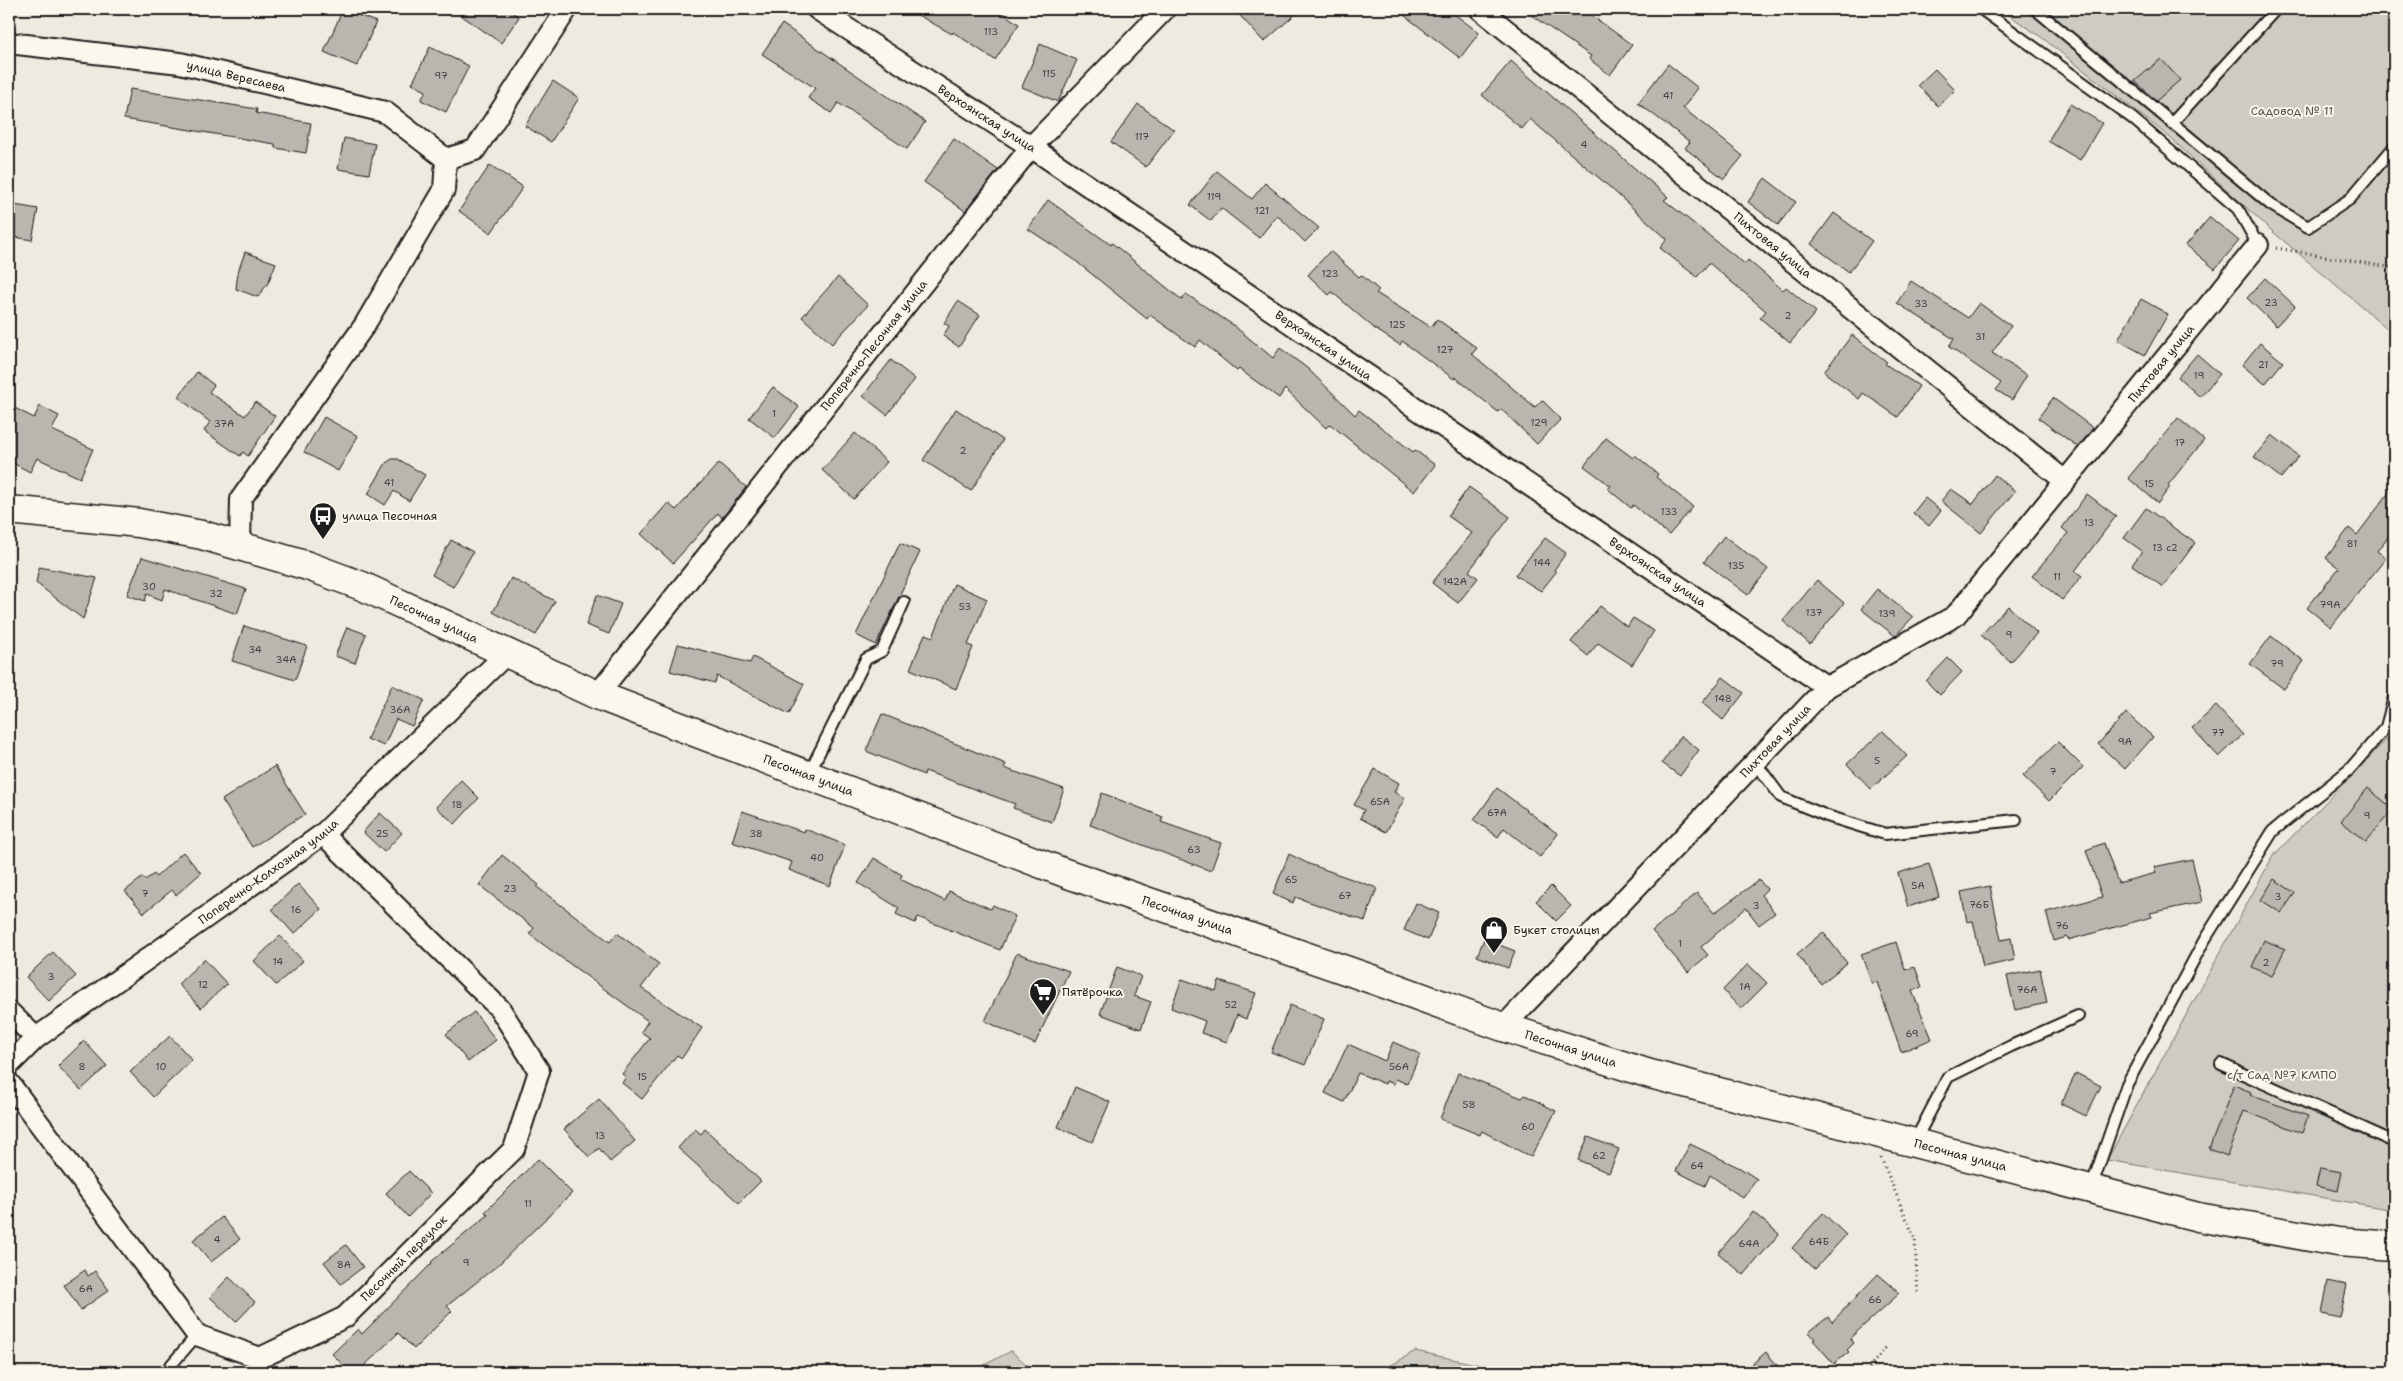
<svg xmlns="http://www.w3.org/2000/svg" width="2403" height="1381" viewBox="0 0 2403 1381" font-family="'Shantell Sans',sans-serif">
	<rect width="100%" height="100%" fill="#eeeadf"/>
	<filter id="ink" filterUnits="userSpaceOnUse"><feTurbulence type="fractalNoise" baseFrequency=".02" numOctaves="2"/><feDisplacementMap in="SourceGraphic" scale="10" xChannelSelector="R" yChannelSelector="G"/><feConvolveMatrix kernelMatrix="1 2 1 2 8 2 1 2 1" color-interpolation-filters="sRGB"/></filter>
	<g filter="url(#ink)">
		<g fill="#ceccc2" stroke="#75746f">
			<polygon points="2000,9 2394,9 2394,334 2272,231 2168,136 2041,37"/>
			<polygon points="2394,732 2394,1210 2107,1160 2273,856"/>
			<polygon points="1011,1351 1035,1372 971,1372"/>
			<polygon points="1415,1351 1513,1372 1380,1372"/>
		</g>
		<g fill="#b9b6af" stroke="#1c1c1c">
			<polygon points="343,9 376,22 357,66 324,52"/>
			<polygon points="452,9 508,9 519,17 501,43"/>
			<polygon points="907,9 996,9 1019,24 995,60 953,32 952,34"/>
			<polygon points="1234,9 1301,9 1264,42"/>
			<polygon points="1396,9 1448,9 1479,33 1460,58"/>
			<polygon points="1522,9 1583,9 1632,45 1610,75 1589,59 1591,56"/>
			<polygon points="782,24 925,122 907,149 838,103 831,113 808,98 815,88 762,54"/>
			<polygon points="1040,44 1077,60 1058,102 1022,87"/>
			<polygon points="430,47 469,66 446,112 421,100 426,91 412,84"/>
			<polygon points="2161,59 2180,80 2156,101 2135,81"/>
			<polygon points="1511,61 1668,197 1664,200 1745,264 1748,260 1783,290 1786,287 1816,312 1790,343 1760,318 1766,311 1709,263 1697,277 1660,248 1667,239 1605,183 1530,119 1522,129 1482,95"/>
			<polygon points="1668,64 1698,88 1683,108 1743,156 1724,179 1685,148 1690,142 1638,103"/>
			<polygon points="1935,69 1955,90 1938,106 1918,85"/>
			<polygon points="553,81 579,98 551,142 525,126"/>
			<polygon points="130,89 257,109 256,113 311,123 306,153 275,148 275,144 124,119"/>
			<polygon points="1138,104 1174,130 1146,167 1111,142"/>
			<polygon points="2070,104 2102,123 2080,160 2048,141"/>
			<polygon points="344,138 375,144 369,174 338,169"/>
			<polygon points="954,139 998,170 965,211 924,182"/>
			<polygon points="490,165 523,187 491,233 459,211"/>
			<polygon points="1217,171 1252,199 1265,183 1319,228 1305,242 1277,215 1259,238 1221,208 1211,221 1190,205"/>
			<polygon points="1765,178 1796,202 1778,225 1748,202"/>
			<polygon points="1048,200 1111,245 1112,243 1182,300 1186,294 1233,325 1273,358 1280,348 1307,368 1355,415 1359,410 1413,452 1415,450 1435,465 1414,492 1330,424 1326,428 1285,389 1279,398 1239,369 1237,371 1200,340 1195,347 1150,315 1147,319 1072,258 1028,229"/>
			<polygon points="9,204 38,209 32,240 9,236"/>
			<polygon points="1834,213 1872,241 1849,272 1811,244"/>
			<polygon points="2210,217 2239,241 2215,269 2186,245"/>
			<polygon points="1330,251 1359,277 1361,275 1379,290 1376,293 1431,327 1437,319 1477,348 1472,354 1535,407 1542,400 1561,419 1537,444 1501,409 1498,412 1455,377 1454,379 1402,341 1400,345 1375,329 1332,292 1329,295 1308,275"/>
			<polygon points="245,252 276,263 268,283 258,297 236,289 238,272"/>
			<polygon points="838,277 868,305 832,344 802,317"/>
			<polygon points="2265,278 2295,306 2276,326 2247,298"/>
			<polygon points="1911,281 1968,318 1979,303 2011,326 1992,353 2027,375 2012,400 1996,390 2001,383 1949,347 1954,339 1897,303"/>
			<polygon points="2141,299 2168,314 2145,355 2118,340"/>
			<polygon points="958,301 980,315 959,347 943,336 949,326 944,323"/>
			<polygon points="1852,335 1887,362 1885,364 1919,386 1898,417 1863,393 1859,399 1824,372"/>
			<polygon points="2260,343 2283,362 2265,384 2242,365"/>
			<polygon points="2197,354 2220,374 2200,397 2178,377"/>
			<polygon points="891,360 915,379 887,415 863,396"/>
			<polygon points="197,372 214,385 209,392 245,416 255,402 275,416 248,456 243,452 240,456 204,431 210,422 178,397"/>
			<polygon points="773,387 799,407 775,438 749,418"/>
			<polygon points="2053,398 2093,428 2078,447 2038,418"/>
			<polygon points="9,405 34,418 40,406 59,416 52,430 93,449 80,478 37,458 30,472 9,461"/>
			<polygon points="956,409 1003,440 971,491 923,460"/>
			<polygon points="324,417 358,436 338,471 304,452"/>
			<polygon points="2178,418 2204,440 2168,485 2170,487 2158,503 2128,478"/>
			<polygon points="855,433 887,462 854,499 822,470"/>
			<polygon points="2272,435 2299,456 2281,478 2254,457"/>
			<polygon points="1606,438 1633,458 1635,455 1658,474 1656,477 1693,507 1669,535 1633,505 1631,508 1608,489 1611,486 1584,466"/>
			<polygon points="392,459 398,459 425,475 409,501 394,491 385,505 368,494 386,463"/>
			<polygon points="719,463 746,487 722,518 718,513 673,563 641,534 668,503 676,510"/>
			<polygon points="1995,475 2015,491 1981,533 1941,501 1951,489 1973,504"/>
			<polygon points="2394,486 2394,529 2377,551 2386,558 2331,627 2307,608 2339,568 2326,558 2349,528 2357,535"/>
			<polygon points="1469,487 1510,517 1469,571 1478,578 1458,603 1432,583 1472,533 1448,516"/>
			<polygon points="2087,494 2116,516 2075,571 2082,576 2062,600 2032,576 2068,533 2062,528"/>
			<polygon points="1925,498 1941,511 1929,526 1913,513"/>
			<polygon points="2146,508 2195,543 2163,587 2132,565 2142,551 2124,538"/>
			<polygon points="1724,536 1768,569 1748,595 1704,562"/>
			<polygon points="1545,538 1566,553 1554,570 1556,572 1541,591 1515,575"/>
			<polygon points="451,540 473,552 453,587 432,575"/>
			<polygon points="900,543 920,552 876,645 856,635"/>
			<polygon points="142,557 246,589 237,614 165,589 162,600 147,594 145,601 127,595"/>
			<polygon points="39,567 97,578 83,619 36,583"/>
			<polygon points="511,578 555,601 536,635 493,612"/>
			<polygon points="1817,580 1844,603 1810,644 1783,621"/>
			<polygon points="954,584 987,599 968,645 973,647 956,689 910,669 925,634 933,637"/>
			<polygon points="1877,589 1913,617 1895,636 1861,609"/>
			<polygon points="597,595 621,604 609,634 586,625"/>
			<polygon points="1600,606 1627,627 1633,618 1654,631 1632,665 1598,643 1588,656 1571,642"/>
			<polygon points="2008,606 2037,633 2011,662 1981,635"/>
			<polygon points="244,626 307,646 295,680 232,661"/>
			<polygon points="347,627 366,634 355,663 335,656"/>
			<polygon points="2271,636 2304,661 2284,689 2250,664"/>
			<polygon points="678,644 750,663 753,657 804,684 789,714 717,676 715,683 670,671"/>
			<polygon points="1948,658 1962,672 1940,695 1926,681"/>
			<polygon points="1723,677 1744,693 1723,720 1702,703"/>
			<polygon points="392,685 424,700 412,726 396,719 384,746 367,739"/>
			<polygon points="2216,706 2243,735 2219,757 2192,728"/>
			<polygon points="2126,713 2153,737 2125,769 2098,744"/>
			<polygon points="882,714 1006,764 1004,768 1064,789 1052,822 1013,808 1015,804 925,771 924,775 866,751"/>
			<polygon points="1883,731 1907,756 1871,789 1847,764"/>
			<polygon points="1681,736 1699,750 1680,776 1662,763"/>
			<polygon points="2058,742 2083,767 2049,801 2023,776"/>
			<polygon points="275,766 305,814 252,847 222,800"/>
			<polygon points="1375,769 1399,783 1394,792 1405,798 1386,832 1360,818 1364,810 1354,805"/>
			<polygon points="461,780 479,798 455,824 436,807"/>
			<polygon points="1497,788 1558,834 1540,857 1504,828 1498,837 1474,820"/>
			<polygon points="2368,788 2393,809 2366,842 2341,821"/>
			<polygon points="1102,793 1163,817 1161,822 1221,843 1211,871 1090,825"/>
			<polygon points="742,811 804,832 805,829 845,845 830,886 789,870 792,862 732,842"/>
			<polygon points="380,813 402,833 384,852 363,832"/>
			<polygon points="2104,843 2118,883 2156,873 2154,867 2192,859 2202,902 2150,913 2152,917 2068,940 2067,937 2054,941 2046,912 2102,897 2086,850"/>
			<polygon points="183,852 201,873 176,895 172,890 144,913 125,891 143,877 145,880 154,874 156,877"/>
			<polygon points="1289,854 1309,864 1377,888 1365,921 1295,897 1293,903 1273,894"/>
			<polygon points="502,855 539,885 537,887 610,942 617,933 659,964 641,988 702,1028 682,1058 677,1055 642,1099 622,1083 626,1077 622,1074 650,1038 641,1032 648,1021 529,934 534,928 479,885"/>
			<polygon points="874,858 902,875 900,879 945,901 949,891 991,909 993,905 1015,916 1000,950 918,917 915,923 896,914 899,908 858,883"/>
			<polygon points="1929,864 1939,897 1908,907 1898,873"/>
			<polygon points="2274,879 2295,893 2281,913 2261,900"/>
			<polygon points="1759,880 1767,889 1761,895 1775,913 1759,925 1746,908 1701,947 1708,955 1688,972 1652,931 1697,893 1714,913"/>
			<polygon points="298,884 321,909 294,934 272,909"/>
			<polygon points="1551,886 1571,906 1556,921 1536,901"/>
			<polygon points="1990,886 2001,940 2011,938 2015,960 1983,967 1973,921 1967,922 1961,892"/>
			<polygon points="1416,903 1439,913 1428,940 1404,930"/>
			<polygon points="1823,932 1847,963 1821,984 1797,954"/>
			<polygon points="280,936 303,961 276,985 254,961"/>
			<polygon points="1484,939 1515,951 1508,968 1477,956"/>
			<polygon points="2264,940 2285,949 2272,976 2252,967"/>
			<polygon points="1896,942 1905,970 1915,967 1922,987 1912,991 1932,1039 1901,1052 1877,982 1872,984 1861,954"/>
			<polygon points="53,952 76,976 49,1001 26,977"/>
			<polygon points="1017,953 1069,971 1035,1044 985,1021"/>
			<polygon points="204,959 227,984 201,1008 178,984"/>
			<polygon points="1748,964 1767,983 1741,1009 1723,990"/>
			<polygon points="1117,967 1141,976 1134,996 1151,1002 1141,1029 1100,1014"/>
			<polygon points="2040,969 2047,1003 2015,1010 2007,976"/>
			<polygon points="1182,979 1216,991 1219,981 1256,993 1246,1019 1237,1015 1227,1042 1201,1033 1205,1021 1171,1008"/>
			<polygon points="1290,1005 1324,1019 1305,1065 1271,1052"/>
			<polygon points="474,1012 496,1040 468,1062 446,1034"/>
			<polygon points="170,1036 192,1060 153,1097 130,1072"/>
			<polygon points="84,1041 107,1066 81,1090 58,1066"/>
			<polygon points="1393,1042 1420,1054 1407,1084 1396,1079 1394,1084 1386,1081 1385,1084 1358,1073 1344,1102 1325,1093 1348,1044 1385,1061"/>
			<polygon points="1458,1073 1522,1098 1525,1095 1556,1111 1531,1157 1482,1131 1480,1135 1440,1119"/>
			<polygon points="2076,1073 2101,1086 2086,1116 2061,1104"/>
			<polygon points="2234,1085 2251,1092 2250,1095 2308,1116 2302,1133 2244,1111 2227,1156 2209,1149"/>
			<polygon points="1075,1087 1110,1102 1092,1142 1058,1127"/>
			<polygon points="599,1099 635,1141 610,1162 599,1148 589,1157 564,1129"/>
			<polygon points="695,1129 701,1134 705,1129 761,1181 739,1203 678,1148"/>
			<polygon points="1588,1137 1619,1149 1609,1173 1578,1160"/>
			<polygon points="1690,1144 1740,1168 1757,1179 1743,1198 1710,1175 1705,1186 1676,1171"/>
			<polygon points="538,1159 572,1193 499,1264 447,1306 452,1311 414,1349 398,1333 358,1372 350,1372 332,1354 358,1329 362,1334 432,1263 431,1262 488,1215 485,1212"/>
			<polygon points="2320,1168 2342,1172 2338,1191 2316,1186"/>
			<polygon points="409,1171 431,1193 408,1217 386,1193"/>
			<polygon points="1753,1212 1779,1234 1744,1275 1718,1253"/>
			<polygon points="1823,1213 1846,1235 1815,1269 1792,1248"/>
			<polygon points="222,1217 240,1239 211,1262 193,1240"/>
			<polygon points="346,1245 363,1267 341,1284 324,1262"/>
			<polygon points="85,1270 88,1276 95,1271 109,1290 81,1310 64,1285"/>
			<polygon points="1878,1274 1900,1293 1850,1338 1854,1343 1847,1350 1849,1352 1834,1364 1813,1340 1815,1339 1809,1332 1828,1317 1832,1322"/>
			<polygon points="229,1277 255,1302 236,1322 210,1297"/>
			<polygon points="2328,1281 2347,1285 2340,1318 2322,1314"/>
			<polygon points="1766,1352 1783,1372 1743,1372"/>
		</g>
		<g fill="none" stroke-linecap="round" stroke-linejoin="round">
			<g stroke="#1c1c1c" stroke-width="14">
				<g id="service">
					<polyline points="1981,9 2132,118 2238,209 2258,245"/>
					<polyline points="2035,9 2271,205 2308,227 2350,199 2394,147"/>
					<polyline points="2172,123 2276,9"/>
					<polyline points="1755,762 1781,797 1827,816 1885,834 2016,820"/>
					<polyline points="808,775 866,659 882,651 904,602"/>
					<polyline points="2221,1064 2394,1142"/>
					<polyline points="1915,1141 1948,1077 2011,1046 2078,1016"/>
					<polyline points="2091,1188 2127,1084 2205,939 2273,831 2349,770 2386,727 2394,697"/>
					<polyline points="165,1372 197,1335"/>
				</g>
			</g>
			<g stroke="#1c1c1c" stroke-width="24">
				<g id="minor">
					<path id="s1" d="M817 9 1031 147 1827 687"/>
					<path id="s2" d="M1480 9 2065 481"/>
					<path id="s3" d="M9 43 180 63 385 112 446 159"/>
					<polyline points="240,545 241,499 364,326 444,190 446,159 475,150 567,9"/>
					<path id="s4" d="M597 695 1031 147 1165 9"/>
					<polyline points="9,1012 36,1038"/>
					<path id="s5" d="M1503 1027 1827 687 1955 616 2258 245"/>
					<path id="s6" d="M9 1065 36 1038 323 834 507 653"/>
					<path id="s7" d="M9 1083 197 1335 260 1358 345 1317 514 1149 539 1071 500 1009 323 834"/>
				</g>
			</g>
			<g stroke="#1c1c1c" stroke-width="31">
				<g id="secondary">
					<path id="s8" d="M9 510 139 523 202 535 308 566 362 586 597 695 1068 874 1377 981 1503 1027 1650 1074 2198 1217 2338 1242 2394 1246"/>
				</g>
			</g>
			<g stroke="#1c1c1c" stroke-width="3" stroke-dasharray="1 4" stroke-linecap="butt">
				<polyline points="2276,248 2394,268"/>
				<polyline points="1881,1158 1915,1239 1918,1294"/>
				<polyline points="1866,1372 1886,1347"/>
			</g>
			<use href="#service" stroke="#fbf7ec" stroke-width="10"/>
			<use href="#minor" stroke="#fbf7ec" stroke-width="20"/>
			<use href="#secondary" stroke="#fbf7ec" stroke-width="28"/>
		</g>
	</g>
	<defs>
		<g id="bus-pin" transform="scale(1.4375)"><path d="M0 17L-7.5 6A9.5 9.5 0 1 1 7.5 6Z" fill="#1c1c1c" stroke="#fbf7ec"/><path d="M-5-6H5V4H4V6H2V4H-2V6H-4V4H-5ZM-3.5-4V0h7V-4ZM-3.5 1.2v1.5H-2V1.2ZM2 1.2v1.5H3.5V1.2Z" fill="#fff"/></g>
		<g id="shop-pin" transform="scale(1.4375)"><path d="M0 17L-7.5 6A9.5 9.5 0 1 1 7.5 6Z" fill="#1c1c1c" stroke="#fbf7ec"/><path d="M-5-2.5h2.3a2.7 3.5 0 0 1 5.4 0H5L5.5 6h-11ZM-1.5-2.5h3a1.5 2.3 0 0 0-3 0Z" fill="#fff"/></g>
		<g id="supermarket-pin" transform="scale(1.4375)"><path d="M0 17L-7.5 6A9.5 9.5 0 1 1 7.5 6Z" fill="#1c1c1c" stroke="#fbf7ec"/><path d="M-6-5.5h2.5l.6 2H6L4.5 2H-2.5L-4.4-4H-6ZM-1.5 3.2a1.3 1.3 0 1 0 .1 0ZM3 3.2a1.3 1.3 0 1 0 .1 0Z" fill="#fff"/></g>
	</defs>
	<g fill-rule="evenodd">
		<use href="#bus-pin" x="323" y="516"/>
		<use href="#shop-pin" x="1494" y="930"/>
		<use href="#supermarket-pin" x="1043" y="992"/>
	</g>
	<g text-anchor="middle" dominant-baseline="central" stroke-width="4" stroke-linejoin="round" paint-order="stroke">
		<g font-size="10" fill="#434241">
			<text x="991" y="31">113</text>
			<text x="1049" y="73">115</text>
			<text x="441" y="75">97</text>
			<text x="1668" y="95">41</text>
			<text x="1142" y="136">117</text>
			<text x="1584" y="144">4</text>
			<text x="1214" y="196">119</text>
			<text x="1262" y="210">121</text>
			<text x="1330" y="273">123</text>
			<text x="2271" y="302">23</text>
			<text x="1921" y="303">33</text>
			<text x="1788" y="315">2</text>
			<text x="1397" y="324">125</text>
			<text x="1980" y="336">31</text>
			<text x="1445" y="349">127</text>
			<text x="2263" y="364">21</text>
			<text x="2199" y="375">19</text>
			<text x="774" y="413">1</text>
			<text x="1539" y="422">129</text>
			<text x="224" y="423">37А</text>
			<text x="2180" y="442">17</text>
			<text x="963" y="450">2</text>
			<text x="389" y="482">41</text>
			<text x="2149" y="483">15</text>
			<text x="1669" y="511">133</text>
			<text x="2089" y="522">13</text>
			<text x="2352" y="543">81</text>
			<text x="2165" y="547">13 с2</text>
			<text x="1542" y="562">144</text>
			<text x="1736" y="565">135</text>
			<text x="2057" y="576">11</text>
			<text x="1455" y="581">142А</text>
			<text x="149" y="586">30</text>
			<text x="216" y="593">32</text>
			<text x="2330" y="604">79А</text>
			<text x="965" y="606">53</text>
			<text x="1814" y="612">137</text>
			<text x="1887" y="613">139</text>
			<text x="2009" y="634">9</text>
			<text x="255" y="649">34</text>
			<text x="286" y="659">34А</text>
			<text x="2277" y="663">79</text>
			<text x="1723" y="698">148</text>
			<text x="400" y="709">36А</text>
			<text x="2218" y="732">77</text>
			<text x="2125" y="741">9А</text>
			<text x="1877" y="760">5</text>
			<text x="2053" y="771">7</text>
			<text x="1380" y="801">65А</text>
			<text x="457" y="804">18</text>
			<text x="1497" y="812">67А</text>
			<text x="2367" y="815">9</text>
			<text x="382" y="833">25</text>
			<text x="756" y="833">38</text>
			<text x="1194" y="849">63</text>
			<text x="817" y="857">40</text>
			<text x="1291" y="879">65</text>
			<text x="1918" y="885">5А</text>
			<text x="510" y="888">23</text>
			<text x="145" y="893">7</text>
			<text x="1345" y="895">67</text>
			<text x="2278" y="896">3</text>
			<text x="1979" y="904">76Б</text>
			<text x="1756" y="905">3</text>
			<text x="296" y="909">16</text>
			<text x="2062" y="925">76</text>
			<text x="1680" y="943">1</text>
			<text x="278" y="961">14</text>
			<text x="2266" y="962">2</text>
			<text x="51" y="976">3</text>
			<text x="203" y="984">12</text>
			<text x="1745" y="986">1А</text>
			<text x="2027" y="989">76А</text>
			<text x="1231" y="1004">52</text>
			<text x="1912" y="1033">69</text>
			<text x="82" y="1066">8</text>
			<text x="161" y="1066">10</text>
			<text x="1399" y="1066">56А</text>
			<text x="642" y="1076">15</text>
			<text x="1469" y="1104">58</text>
			<text x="1528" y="1126">60</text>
			<text x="600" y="1135">13</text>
			<text x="1599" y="1155">62</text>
			<text x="1697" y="1165">64</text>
			<text x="528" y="1203">11</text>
			<text x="217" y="1239">4</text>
			<text x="1819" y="1241">64Б</text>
			<text x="1749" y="1243">64А</text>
			<text x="466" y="1262">9</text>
			<text x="344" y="1264">8А</text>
			<text x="86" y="1288">6А</text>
			<text x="1875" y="1299">66</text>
		</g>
		<g font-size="12" fill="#1c1c1c" stroke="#fbf7ec">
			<text stroke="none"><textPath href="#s3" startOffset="230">улица Вересаева</textPath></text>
			<text stroke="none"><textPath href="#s1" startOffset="202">Верхоянская улица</textPath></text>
			<text stroke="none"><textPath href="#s2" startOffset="376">Пихтовая улица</textPath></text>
			<text stroke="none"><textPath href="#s1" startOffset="608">Верхоянская улица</textPath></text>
			<text stroke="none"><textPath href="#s4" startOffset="446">Поперечно-Песочная улица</textPath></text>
			<text stroke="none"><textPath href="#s5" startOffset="942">Пихтовая улица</textPath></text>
			<text stroke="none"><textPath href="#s1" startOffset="1012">Верхоянская улица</textPath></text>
			<text stroke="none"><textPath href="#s8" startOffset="442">Песочная улица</textPath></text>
			<text stroke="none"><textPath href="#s5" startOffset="395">Пихтовая улица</textPath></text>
			<text stroke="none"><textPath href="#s8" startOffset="848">Песочная улица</textPath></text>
			<text stroke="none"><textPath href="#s6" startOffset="324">Поперечно-Колхозная улица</textPath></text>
			<text stroke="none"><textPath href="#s8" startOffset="1252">Песочная улица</textPath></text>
			<text stroke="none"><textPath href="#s8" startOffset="1658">Песочная улица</textPath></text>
			<text stroke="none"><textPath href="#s8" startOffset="2062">Песочная улица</textPath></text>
			<text stroke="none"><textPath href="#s7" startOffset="559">Песочный переулок</textPath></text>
		</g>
		<g font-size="12" fill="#51514e" stroke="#fbf7ec">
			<text x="2292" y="111">Садовод № 11</text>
			<text x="2282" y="1075">с/т Сад №7 КМПО</text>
		</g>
		<g font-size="12" fill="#1c1c1c" stroke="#fbf7ec" text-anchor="start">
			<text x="342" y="516">улица Песочная</text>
			<text x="1513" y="930">Букет столицы</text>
			<text x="1062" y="992">Пятёрочка</text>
		</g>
	</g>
	<rect width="2403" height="1381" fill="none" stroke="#fbf7ec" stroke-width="30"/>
	<rect x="15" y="15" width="2373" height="1351" fill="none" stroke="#1c1c1c" stroke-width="2" filter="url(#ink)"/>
</svg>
